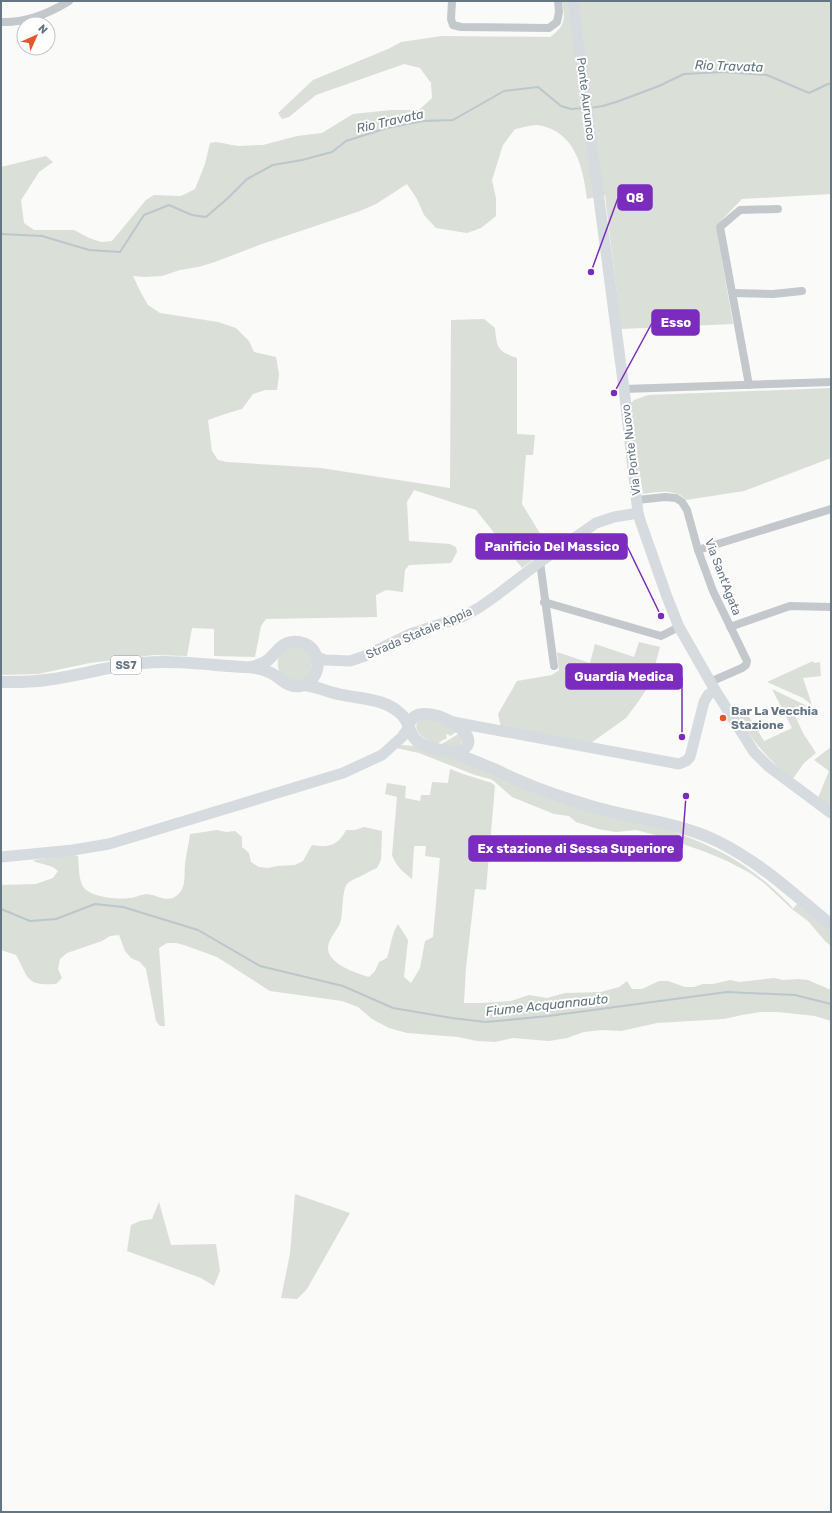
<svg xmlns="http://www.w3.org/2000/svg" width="832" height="1513" viewBox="0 0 832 1513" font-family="Rubik,sans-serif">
	<rect width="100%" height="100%" fill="#fafaf8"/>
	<g fill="#dadfd7">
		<path d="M562 1H809L811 2 831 1V194L742 199 716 226 733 324 621 329 605 195 587 199C583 167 575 130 537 125 530 125 522 128 515 129L503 145 492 180 496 198V216L481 228 467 233 436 228 424 215 417 199 407 184 376 204 360 211 259 245 215 262 198 267 180 270 162 276 144 277 133 276 141 293 148 305 160 313 218 322 236 328 249 341 254 352 276 357 279 374 277 390H265L253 394 242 409 225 414 208 420 212 451 218 460 227 462 321 468 450 488 451 320 484 319 495 328C497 348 497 351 517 358V434L535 435 533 455H526L522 504 549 548 522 568 476 510 414 490 407 502 409 541 450 544 456 547 457 552 451 563 409 565 405 570 403 592 386 590 376 595 377 617 266 619 261 626 255 657 214 656V629L192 628 187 656 154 655 90 663 38 674 1 675V167L46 156 53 162 39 172 21 200 24 223 34 230H74L89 238 101 242 112 241 146 200 154 195 181 196 195 189 205 164 210 143 216 142 238 146 263 145 297 136 322 133 353 114 391 110H419L432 98 431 83 420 68 404 64 316 95 289 117 282 119 278 113 313 80 388 49 401 42 442 36 550 37C566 25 565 19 562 1Z"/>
		<path d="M831 388V458L744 491 686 500C676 488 657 492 643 494L629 405 634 400 648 395Z"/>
		<polygon points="639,642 660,647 650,684 638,702 626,718 591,743 501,728 498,714 517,681 552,675 559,670 557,652 590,663 595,644 634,657"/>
		<path d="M296 646 307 650 313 660 309 677 293 682 279 672C275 655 281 651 296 646Z"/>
		<polygon points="813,661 814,663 820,662 821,676 803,678 812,705 803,698 767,682"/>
		<path d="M772 689 807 706 793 711 803 733 816 753 804 763 792 780C769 759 755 745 739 718L747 713 764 741 792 728Z"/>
		<path d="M421 720H435L458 731 450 736 448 734 446 735 447 738 436 744C427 740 413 734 417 722Z"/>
		<polygon points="460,733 464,740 456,748 440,745"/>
		<path d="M401 745 415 746C470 764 524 782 579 800 626 816 676 829 721 852 748 866 771 885 792 907L793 909 797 904 831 932V946L825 941 808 921 793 910 764 883 750 873 727 861 703 851 659 836 636 830 616 832 598 829 576 822 569 816 554 814 512 797 495 782 490 779 475 775 419 753 396 748Z"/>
		<polygon points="831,747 831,807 818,798 829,771 814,760"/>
		<path d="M450 769 463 774 492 783 495 786 486 890 475 889 466 968 464 1003H482L511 1001 529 995 547 998 565 993 601 992 619 987 627 981 632 989H642L659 981H668L685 987H694L703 984H713L730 980 739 982 774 978 783 980 798 979 808 980 831 990V1021L815 1016 778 1012H760L742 1015 724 1019 657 1023 621 1031 602 1030 584 1032 567 1038 549 1041 513 1038 495 1042 477 1041 458 1037 407 1033 389 1028 372 1019 358 1007 342 1001 270 991 217 957 184 945 176 943H167L159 948 165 1026H160L156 1021 146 969 140 962 131 958 125 951 119 935 110 936 102 941 67 953 60 959 58 969 62 978 56 984C25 986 29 978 16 955L1 950V885L36 884 53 878 58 871C51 864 42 865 33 861L35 860 69 854 78 856C79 865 78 882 85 889 93 897 118 900 129 898 135 898 141 894 147 894 159 895 170 906 181 891 186 883 184 873 185 864 186 854 189 844 190 834L217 830 226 832 235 831 242 837V847L249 853 251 862 259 867 268 868 277 866 295 865 303 861 312 845C328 848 338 846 346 830H355L364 827 382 831 381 860 377 868C372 870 368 872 363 875 358 878 352 879 347 884 342 890 343 911 341 920 339 929 328 938 328 948 328 964 356 973 369 977L375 971 379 962 387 958C391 946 391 935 398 924L408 940 404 977 411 983 420 968 425 941 433 937 440 858 425 856 426 846H414L412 879C403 872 396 866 392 855L397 797 385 794 387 783 406 786 405 798 420 801 421 795H430L432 782 448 783Z"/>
		<polygon points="295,1194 350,1213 307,1289 297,1299 281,1298 290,1254"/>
		<polygon points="159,1202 171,1245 216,1244 220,1271 214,1286 201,1278 127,1251 131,1225 140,1221 152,1219"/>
	</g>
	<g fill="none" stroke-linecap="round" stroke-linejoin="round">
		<g stroke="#bbc7cb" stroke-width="2">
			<polyline points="590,108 603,106 619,101 659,86 684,74 723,72 767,75 809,93 828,84 831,84"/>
			<polyline points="1,234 42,236 89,250 120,252 144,215 169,205 192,215 206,217 228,198 247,179 273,165 302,160 332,152 346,141 387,128 423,121 453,120 504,91 538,87 561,106 571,109 584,108"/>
			<polyline points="1,909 30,921 56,919 95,904 123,907 198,930 260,966 343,986 393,1008 452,1018 486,1022 548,1016 727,992 795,995 831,1004"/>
		</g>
		<g stroke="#c3c8cc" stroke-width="8">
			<polyline points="452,1 451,19 453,25 461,27 549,28 557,22 559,12 558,1"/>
			<path d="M1 22C26 23 48 14 69 1"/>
			<polyline points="733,293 773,294 802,291"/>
			<polyline points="749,385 720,227 740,210 778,209"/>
			<polyline points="624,389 831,382"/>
			<polyline points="637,500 665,497 676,498 682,502 687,510 698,550 713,591 747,661 746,665 742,668 710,682"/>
			<polyline points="698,550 831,509"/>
			<polyline points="540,562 554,666"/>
			<polyline points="544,602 661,636 679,627"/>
			<polyline points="730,627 790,606 831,607"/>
		</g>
		<g stroke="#d6dbdf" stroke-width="11">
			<polyline points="573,1 624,389 638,513 641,523 667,597 679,627 715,690 754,752 768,766 831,813"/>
			<polyline points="317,657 325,660 350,661 365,656 410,634 462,617 480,607 497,595 540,562 596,523 614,517 638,513"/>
			<polyline points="453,722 679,764 686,761 690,757 704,702 708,695 715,690"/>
			<polyline points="1,857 73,850 109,844 343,773 382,755 402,737 409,727"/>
		</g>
		<g stroke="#d6dbdf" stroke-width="12">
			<path d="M1 682H7C20 682 33 682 46 680 78 676 109 666 142 663 176 660 210 665 244 667 253 667 263 669 271 673 281 678 287 688 300 686 315 683 322 666 315 653 309 641 291 638 281 647 276 651 273 656 268 660 263 664 258 665 252 667"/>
			<path d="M304 685C316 686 327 692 338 694 360 699 384 698 401 714 413 725 406 738 426 746 435 749 444 750 453 753 465 757 477 762 489 767 500 771 509 777 520 781 543 791 567 799 591 806 634 819 679 822 719 842 761 863 795 895 831 925"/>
			<path d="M409 725C416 692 503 742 453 753"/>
		</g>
	</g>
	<circle fill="#e4572e" stroke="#fff" stroke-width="1.5" cx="723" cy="718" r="4"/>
	<g text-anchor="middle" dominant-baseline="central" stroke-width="4" stroke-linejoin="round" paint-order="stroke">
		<rect fill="#fff" stroke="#939fa8" stroke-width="1" x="111" y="656" width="30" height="18" rx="3"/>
		<g font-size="11" font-weight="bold" fill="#657683">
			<text x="126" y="665">SS7</text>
		</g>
		<g font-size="12" fill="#657683" stroke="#fff">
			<text transform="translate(586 99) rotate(83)">Ponte Aurunco</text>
			<text transform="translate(631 450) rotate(-97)">Via Ponte Nuovo</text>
			<text transform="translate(723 577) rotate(69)">Via Sant'Agata</text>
			<text transform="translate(419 633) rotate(-23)">Strada Statale Appia</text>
		</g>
		<g font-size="12" font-weight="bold" fill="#657683" stroke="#fff" text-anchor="start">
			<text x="731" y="711">Bar La Vecchia<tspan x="731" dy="14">Stazione</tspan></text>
		</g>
		<g font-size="13" font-style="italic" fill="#60757c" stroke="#fff">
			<text transform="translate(729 66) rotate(2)">Rio Travata</text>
			<text transform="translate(390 121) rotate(-13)">Rio Travata</text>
			<text transform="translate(547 1005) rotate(-6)">Fiume Acquannauto</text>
		</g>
	</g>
	<path fill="none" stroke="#7b2cbf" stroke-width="1.5" d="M591 272L618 198M614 393L652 323M661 616L627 546M682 737L682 677M686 796L682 848"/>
	<g fill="#7b2cbf" stroke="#fff" stroke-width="1.5">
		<circle cx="591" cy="272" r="4"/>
		<circle cx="614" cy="393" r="4"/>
		<circle cx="661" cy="616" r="4"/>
		<circle cx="682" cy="737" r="4"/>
		<circle cx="686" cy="796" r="4"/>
	</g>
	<g fill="#7b2cbf" stroke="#7b2cbf" stroke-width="1.5">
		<rect x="618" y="185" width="34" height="25" rx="4"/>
		<rect x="652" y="310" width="47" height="25" rx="4"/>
		<rect x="476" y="534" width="151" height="25" rx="4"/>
		<rect x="566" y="664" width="116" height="25" rx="4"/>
		<rect x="469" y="836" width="213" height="25" rx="4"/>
	</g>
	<g font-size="13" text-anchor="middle" font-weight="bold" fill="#fff">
		<text x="635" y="202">Q8</text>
		<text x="676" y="327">Esso</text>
		<text x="552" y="551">Panificio Del Massico</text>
		<text x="624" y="681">Guardia Medica</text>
		<text x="576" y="853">Ex stazione di Sessa Superiore</text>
	</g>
	<rect width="832" height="1513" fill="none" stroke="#657683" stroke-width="4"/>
	<g transform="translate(36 36) rotate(45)"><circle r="19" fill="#ffffff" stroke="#c1c8cd"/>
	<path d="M0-3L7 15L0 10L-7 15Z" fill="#e4572e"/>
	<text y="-6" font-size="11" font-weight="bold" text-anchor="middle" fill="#657683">N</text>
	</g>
</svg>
